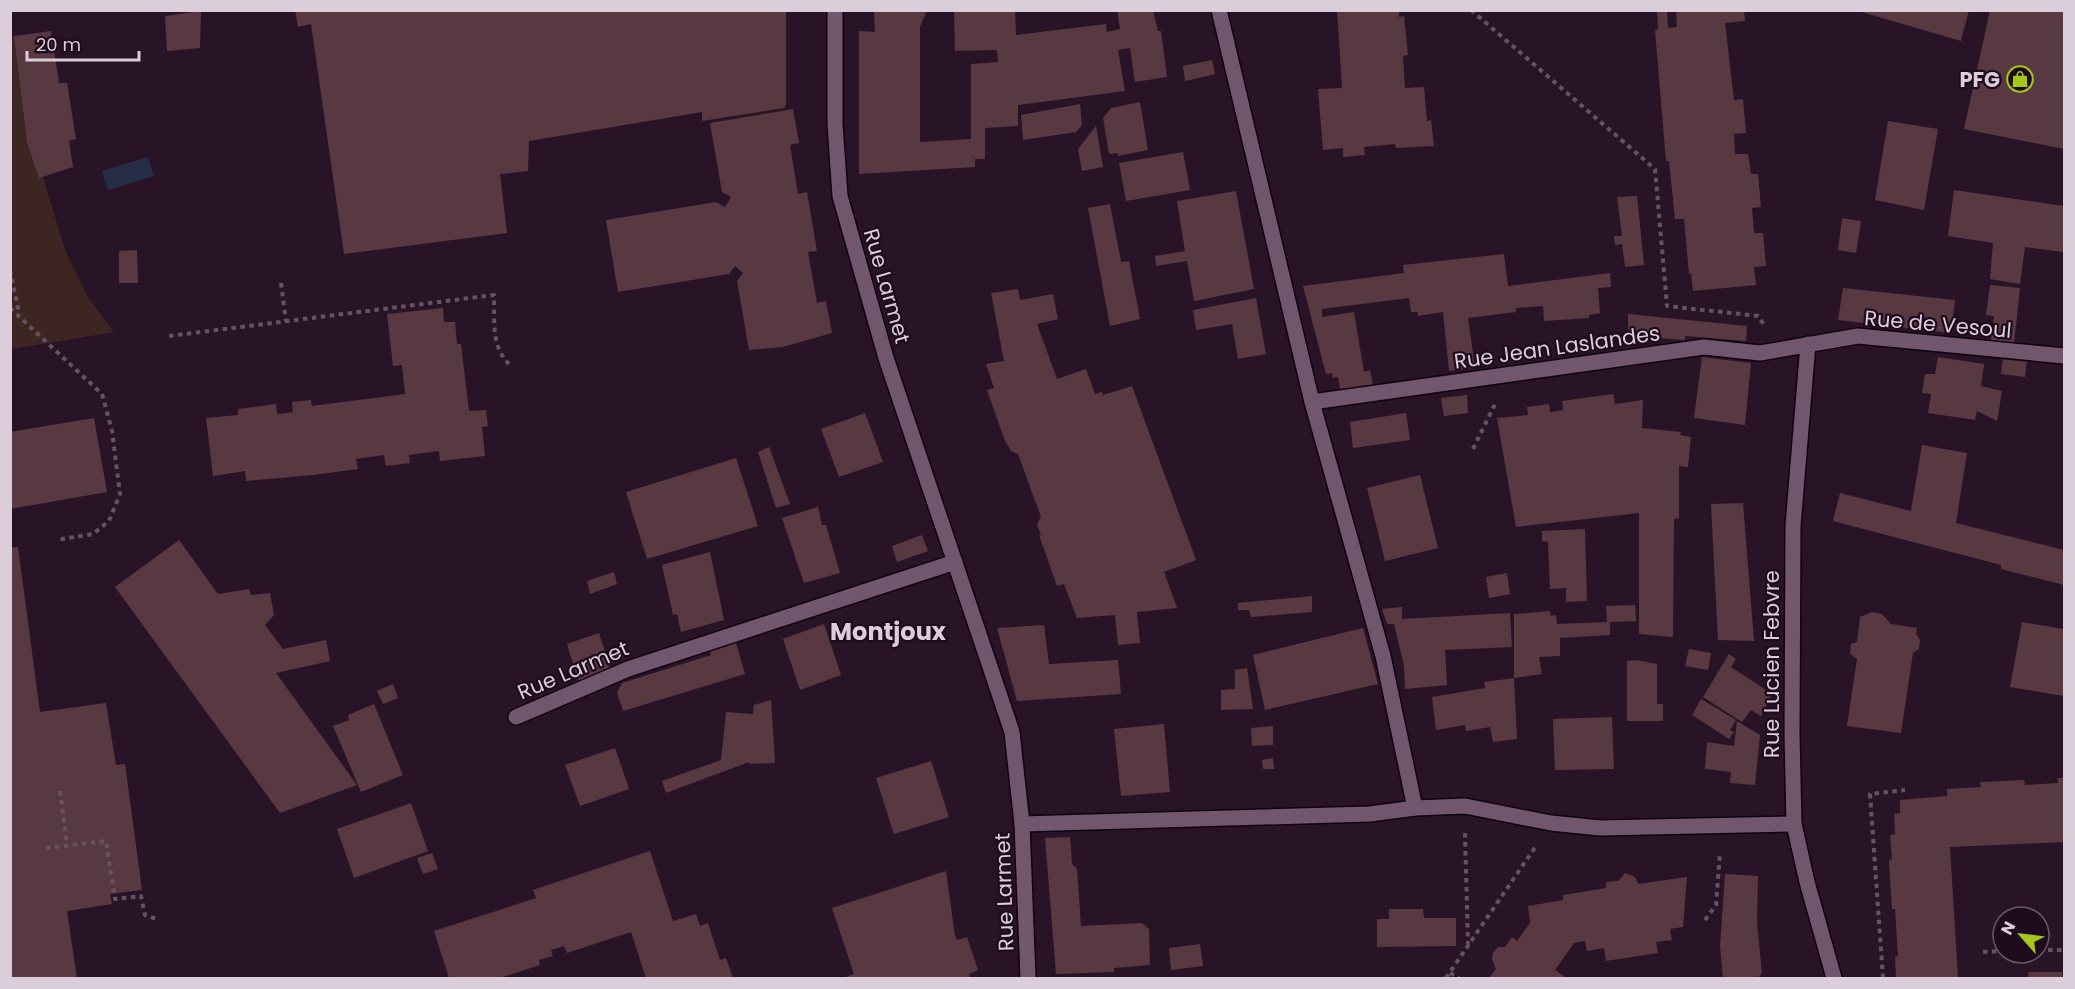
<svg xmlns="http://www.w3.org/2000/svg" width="2075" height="989" viewBox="0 0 2075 989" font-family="Poppins,sans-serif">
	<rect width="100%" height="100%" fill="#291427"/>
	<polygon fill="#3d2521" points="14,36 27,143 40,178 43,177 65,250 87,296 114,332 11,349 10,37"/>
	<polygon fill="#262e47" points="148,157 154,176 108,190 102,171"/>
	<g fill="#583942">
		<polygon points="295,10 786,10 786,105 784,108 702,121 702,112 529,141 528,171 500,174 507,233 344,254 311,24 298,27"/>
		<polygon points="874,10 927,10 920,27 920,142 971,139 971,64 998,62 997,50 955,51 954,10 1015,10 1016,35 1106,24 1107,32 1120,29 1117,10 1153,10 1158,31 1161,31 1167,77 1135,82 1130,48 1118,50 1125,91 1018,105 1018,126 985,128 985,159 975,159 975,167 859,174 859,31 875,32"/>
		<polygon points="1337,10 1399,10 1399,17 1404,16 1408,55 1403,56 1405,88 1424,87 1427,121 1431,120 1434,146 1396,148 1395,144 1364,147 1365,155 1343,157 1343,148 1323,150 1318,89 1342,88"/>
		<polygon points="1657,10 1667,10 1668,28 1677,27 1676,10 1744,10 1745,21 1725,23 1734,100 1743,99 1746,133 1734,134 1735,154 1748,154 1751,174 1758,174 1761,207 1752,208 1754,233 1763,233 1766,266 1754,267 1756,285 1693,291 1691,273 1689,274 1684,219 1675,219 1669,161 1666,161 1655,30 1658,29"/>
		<polygon points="1855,10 1969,10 1961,41"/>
		<polygon points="1990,10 2064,10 2064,149 1964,129"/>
		<polygon points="201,11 200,48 167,51 165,16"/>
		<polygon points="51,31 59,83 67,83 76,139 69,141 73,167 39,178 27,143 14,36"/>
		<polygon points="1212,60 1215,74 1185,81 1183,66"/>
		<polygon points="1140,102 1148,150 1118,156 1118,153 1109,154 1103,118 1111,108"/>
		<polygon points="1080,104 1082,125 1076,132 1023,140 1021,115"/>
		<polygon points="793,109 799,143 790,145 798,194 807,192 817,251 808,252 817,303 826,301 832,333 783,347 749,350 737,281 743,273 735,266 729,274 618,292 606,220 716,202 725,207 731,197 722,192 710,123"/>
		<polygon points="1888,121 1938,129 1924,210 1875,200"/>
		<polygon points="1096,126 1103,167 1082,171 1078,149"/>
		<polygon points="1183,152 1190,190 1126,201 1119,163"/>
		<polygon points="1954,190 2064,206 2064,252 2025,247 2020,284 1990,279 1993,243 1948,236"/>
		<polygon points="1236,191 1254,289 1194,301 1187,261 1156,266 1155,256 1185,251 1177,201"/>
		<polygon points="1637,196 1644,265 1625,267 1622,244 1615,245 1614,236 1622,236 1617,197"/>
		<polygon points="1110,204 1121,262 1129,261 1140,319 1110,326 1088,208"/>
		<polygon points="1842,218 1861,221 1856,253 1838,250"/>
		<polygon points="137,250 138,283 119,283 119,251"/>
		<polygon points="1504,254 1508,286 1610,273 1611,287 1598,288 1600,313 1589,315 1589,318 1544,321 1543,306 1516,308 1516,312 1468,318 1475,368 1449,371 1443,312 1418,316 1417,312 1411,312 1409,298 1322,309 1322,317 1354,312 1364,372 1370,370 1373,385 1340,389 1338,377 1333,378 1332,373 1326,374 1303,286 1404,273 1403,265"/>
		<polygon points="1990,285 2020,288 2014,344 1991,341 1994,316 1986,315"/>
		<polygon points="1843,288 1955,300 1951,333 1838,320"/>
		<polygon points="1018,289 1020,300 1053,294 1058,319 1037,324 1057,379 1086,369 1095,394 1102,392 1103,395 1132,386 1196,560 1164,572 1177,608 1137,612 1140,643 1118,645 1115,615 1077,618 1064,584 1057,586 1039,535 1041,535 1037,525 1041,517 1018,454 1011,451 1005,441 987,390 994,388 986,364 1004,361 991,293"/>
		<polygon points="1256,298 1266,354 1238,359 1232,324 1196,330 1193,310"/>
		<polygon points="443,308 444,322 455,322 457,344 461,344 469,411 486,410 488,426 482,427 485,456 440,461 439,451 409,455 410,463 386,466 384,455 356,459 358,469 313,475 246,481 245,471 213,476 206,418 238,415 238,409 276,404 277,414 293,412 292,402 311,400 312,406 405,394 402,365 393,366 387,314"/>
		<polygon points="1628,314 1747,326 1746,341 1685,336 1685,340 1628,336"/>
		<polygon points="1702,357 1751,363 1745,425 1694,418"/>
		<polygon points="1938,357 1984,364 1981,386 2002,391 1997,421 1977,411 1975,420 1928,413 1931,394 1922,393 1925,374 1935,374"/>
		<polygon points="2003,357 2027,359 2025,377 2001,374"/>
		<polygon points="1613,394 1615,404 1643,400 1642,428 1681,432 1680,435 1691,437 1688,467 1679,466 1679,518 1674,519 1673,637 1639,634 1639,513 1516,527 1497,418 1528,415 1527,407 1549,404 1550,412 1563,410 1562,401"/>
		<polygon points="1467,395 1468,413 1444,416 1441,398"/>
		<polygon points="865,413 883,462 839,477 821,429"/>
		<polygon points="1406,413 1410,440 1353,448 1350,422"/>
		<polygon points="94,418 107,492 10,509 10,432"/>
		<polygon points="1922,445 1967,453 1956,523 2064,550 2064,585 2001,569 2001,565 1833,521 1840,493 1911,511"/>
		<polygon points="769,447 790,504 776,508 758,452"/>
		<polygon points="736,458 758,526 647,559 626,492"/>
		<polygon points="1420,475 1438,548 1385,561 1367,488"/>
		<polygon points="1743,503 1754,641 1718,640 1711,504"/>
		<polygon points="818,507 822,525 826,525 840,573 804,583 782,518"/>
		<polygon points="1585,529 1587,601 1566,602 1566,588 1550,589 1548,542 1542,541 1542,531"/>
		<polygon points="922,535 928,551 897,562 892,546"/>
		<polygon points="179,540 218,594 249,589 251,595 270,593 274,615 265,625 283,649 326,640 330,661 276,673 357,785 280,813 115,587"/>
		<polygon points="18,547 40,712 106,703 116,765 125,764 142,890 110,894 112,904 67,911 77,978 10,978 10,548"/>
		<polygon points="710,552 724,620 681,632 677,614 673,615 662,565"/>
		<polygon points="614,572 617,584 590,594 587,581"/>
		<polygon points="1507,573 1510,594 1489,598 1486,577"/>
		<polygon points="1312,596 1312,612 1251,617 1249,610 1238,610 1238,603"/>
		<polygon points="1635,605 1636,621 1610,622 1610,635 1560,638 1560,656 1539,657 1542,674 1514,678 1514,614 1550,611 1551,616 1556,615 1557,624 1607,622 1606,606"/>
		<polygon points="1402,607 1402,619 1510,613 1512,647 1445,650 1447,685 1405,689 1404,666 1394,624 1387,624 1382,609"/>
		<polygon points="1872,612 1882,614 1891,624 1917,628 1916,634 1920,640 1919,649 1913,653 1901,733 1847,726 1857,659 1850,654 1851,644 1857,642 1860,617"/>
		<polygon points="2022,622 2064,629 2064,696 2010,687"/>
		<polygon points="824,624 841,675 800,690 783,639"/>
		<polygon points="1044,625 1049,664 1118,660 1121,694 1017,701 997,628"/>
		<polygon points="1363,628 1378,684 1265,710 1253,655"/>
		<polygon points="599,633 611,671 579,683 567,644"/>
		<polygon points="736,643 745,674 623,711 617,692 622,683 711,655 710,651"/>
		<polygon points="1689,649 1711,653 1708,670 1685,666"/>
		<polygon points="1729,654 1736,659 1731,667 1766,690 1764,693 1771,697 1761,716 1751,710 1742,722 1703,697"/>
		<polygon points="1636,660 1657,664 1657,704 1663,704 1663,721 1627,721 1627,661"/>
		<polygon points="1247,668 1253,709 1221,710 1221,690 1235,689 1235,670"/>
		<polygon points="1514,678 1517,739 1493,742 1490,727 1466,731 1465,725 1436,730 1432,697 1485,688 1484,682"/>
		<polygon points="393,684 398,698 383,704 377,691"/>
		<polygon points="1701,699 1736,720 1730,730 1734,732 1729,739 1692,715"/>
		<polygon points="771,700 775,763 749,764 749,762 666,793 662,781 721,760 726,712 753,714 754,705"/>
		<polygon points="374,704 403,775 361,792 333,726 349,720 348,715"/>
		<polygon points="1612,717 1614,769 1555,770 1553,719"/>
		<polygon points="1737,721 1760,735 1755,785 1730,783 1731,772 1705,769 1707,742 1734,746"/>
		<polygon points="1164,724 1170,792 1121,796 1114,729"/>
		<polygon points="1273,726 1273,745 1252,746 1251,728"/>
		<polygon points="615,748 629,789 580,806 565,765"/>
		<polygon points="1273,758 1274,769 1263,769 1262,760"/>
		<polygon points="931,761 949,817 894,834 876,778"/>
		<polygon points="2057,778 2064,778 2064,842 1950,847 1958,978 1896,978 1895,957 1898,956 1895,909 1892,909 1889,860 1892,859 1890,835 1895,834 1894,814 1900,813 1900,800 1947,796 1947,789 1981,787 1980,782 2024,780 2025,785 2058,783"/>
		<polygon points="411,803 428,851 354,878 337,829"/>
		<polygon points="1070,837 1072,864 1077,869 1081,926 1142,923 1149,929 1150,965 1114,968 1114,972 1056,974 1045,838"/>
		<polygon points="650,851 673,921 696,914 700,926 708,923 720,960 726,958 733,978 646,978 631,932 567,953 564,946 551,950 553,956 539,960 540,965 500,978 449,978 434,931 536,898 533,890"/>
		<polygon points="432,853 438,869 423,874 417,858"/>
		<polygon points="946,871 955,936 957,940 967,937 978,970 969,974 970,978 843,978 854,974 832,908"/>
		<polygon points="1625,873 1635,877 1638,884 1687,877 1683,927 1670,929 1672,940 1656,942 1658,953 1606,961 1604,948 1587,951 1585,941 1574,943 1555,970 1565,977 1563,978 1489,978 1496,969 1492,959 1493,953 1498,947 1505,947 1512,937 1517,941 1530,923 1528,906 1563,900 1563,895 1606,888 1606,882 1618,881"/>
		<polygon points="1725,874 1758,876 1757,923 1762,973 1758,978 1723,978 1720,946"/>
		<polygon points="1389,909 1423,909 1424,918 1456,918 1456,946 1377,947 1377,919 1389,919"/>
		<polygon points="1200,944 1203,966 1171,970 1169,948"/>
		<polygon points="2028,972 2062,972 2062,978 2029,978"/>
	</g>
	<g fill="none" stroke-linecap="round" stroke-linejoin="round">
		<g stroke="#110210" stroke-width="18">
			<g id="minor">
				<polyline points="835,10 835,124 840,196 886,358 1012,732 1022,824 1028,978"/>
				<polyline points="1219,10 1312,402 1383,656 1415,808"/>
				<polyline points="1808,344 1793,526 1792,734 1794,824 1807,882 1834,978"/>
				<polyline points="1312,402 1704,347 1760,353 1858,336 2064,356"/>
				<polyline points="516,717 628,669 955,562"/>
				<polyline points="1022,824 1370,814 1415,808 1465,806 1551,823 1600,828 1794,824"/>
			</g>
		</g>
		<g stroke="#655363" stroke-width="4" stroke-dasharray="4.5 4.5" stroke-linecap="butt">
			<polyline points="1471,10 1655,169 1667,306 1758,316 1765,326"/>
			<polyline points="10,270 19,313"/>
			<polyline points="281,283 286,321"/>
			<polyline points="10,308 102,394 112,431 120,494 109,521 93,534 56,540"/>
			<path d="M169 336 494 295C495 322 490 348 512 367"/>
			<polyline points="1473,449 1495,404"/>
			<polyline points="60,791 67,845"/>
			<polyline points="1465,833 1468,945"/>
			<polyline points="46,848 106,841 115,899 141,896 145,915 156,919"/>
			<polyline points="1705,920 1716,905 1720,853"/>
			<polyline points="2039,950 2064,950"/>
			<polyline points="1983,952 2003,951"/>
			<polyline points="1450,973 1459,978"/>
			<polyline points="1446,978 1536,846"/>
			<polyline points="1883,978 1870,794 1905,790"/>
		</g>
		<use href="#minor" stroke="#70576d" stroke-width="15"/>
	</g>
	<defs>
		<g id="shop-ring" transform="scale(1.35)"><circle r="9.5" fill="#1f0b1e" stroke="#a8c71d" stroke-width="1.5"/><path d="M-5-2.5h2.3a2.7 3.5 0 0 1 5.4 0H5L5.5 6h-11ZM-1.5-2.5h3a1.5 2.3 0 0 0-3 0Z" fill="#a8c71d"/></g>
	</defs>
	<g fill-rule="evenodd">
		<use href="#shop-ring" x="2020" y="79"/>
	</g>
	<g text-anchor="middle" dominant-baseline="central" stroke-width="4.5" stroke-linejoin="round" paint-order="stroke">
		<g font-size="21" font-weight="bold" fill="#dbcdd9" stroke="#1f0b1e" text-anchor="end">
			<text x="2000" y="79">PFG</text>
		</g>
		<g font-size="21" fill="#dbcdd9" stroke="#1f0b1e">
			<text transform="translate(887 286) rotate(74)">Rue Larmet</text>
			<text transform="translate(1938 324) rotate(5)">Rue de Vesoul</text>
			<text transform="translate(1557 347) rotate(-8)">Rue Jean Laslandes</text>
			<text transform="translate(1771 664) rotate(-90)">Rue Lucien Febvre</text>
			<text transform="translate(573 670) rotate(-23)">Rue Larmet</text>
			<text transform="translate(1004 892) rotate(-92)">Rue Larmet</text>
		</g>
		<g font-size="24" font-weight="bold" fill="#dbcdd9" stroke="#1f0b1e">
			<text x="888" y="631">Montjoux</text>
		</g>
	</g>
	<rect width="2075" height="989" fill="none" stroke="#dbcdd9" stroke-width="24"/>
	<g transform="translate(2021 935) rotate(298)"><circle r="28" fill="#1f0b1e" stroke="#6a5969" stroke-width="1.5"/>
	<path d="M0-4.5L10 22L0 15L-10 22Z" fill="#a8c71d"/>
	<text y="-9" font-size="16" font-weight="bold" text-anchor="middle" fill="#dbcdd9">N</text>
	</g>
	<path d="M27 51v9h112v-9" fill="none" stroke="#dbcdd9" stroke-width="3"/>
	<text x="36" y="51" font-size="18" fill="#dbcdd9" stroke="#1f0b1e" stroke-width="4.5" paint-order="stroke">20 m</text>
</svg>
